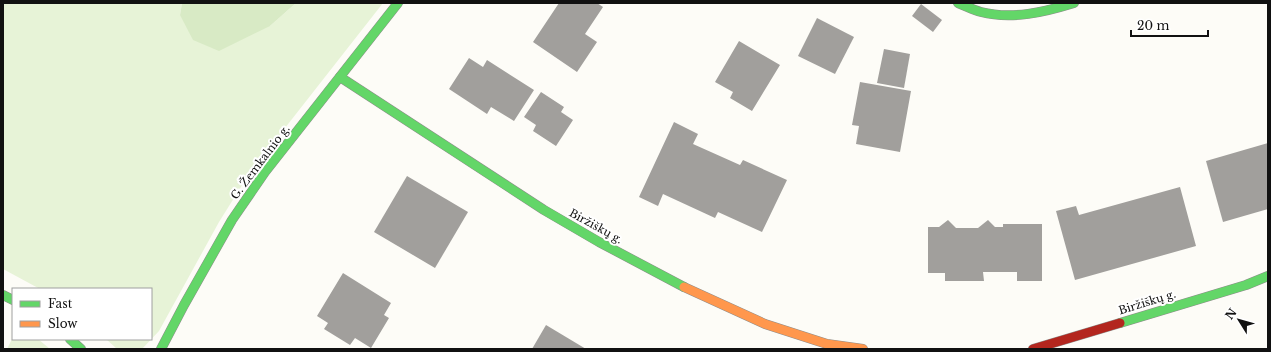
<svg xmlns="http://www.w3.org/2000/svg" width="1271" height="352" viewBox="0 0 1271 352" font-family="'Libre Baskerville',serif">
	<rect width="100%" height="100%" fill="#fdfcf7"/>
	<g fill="#e7f3d7">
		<polygon points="3,3 182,3 180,15 270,26 296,3 383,3 249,174 219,222 159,331 142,349 117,349 106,339 151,339 151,289 40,289 3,269"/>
		<polygon points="13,337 13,339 38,339 50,349 7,349"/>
	</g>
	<polygon fill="#d8eac5" points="182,3 296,3 270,26 219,51 193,40 180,15"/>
	<g fill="#a19f9c">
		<polygon points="559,3 597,3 603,7 585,34 597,42 577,72 533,42"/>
		<polygon points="921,4 942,20 933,32 912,16"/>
		<polygon points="817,18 854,37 835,74 798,56"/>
		<polygon points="739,41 780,65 752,111 730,98 733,92 715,82"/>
		<polygon points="884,49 910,54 904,88 877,83"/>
		<polygon points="469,58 483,67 487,60 534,90 514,121 491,107 487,114 449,89"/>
		<polygon points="860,82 911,91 900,152 856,144 859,126 852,125"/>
		<polygon points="541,92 564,107 561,112 573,120 556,146 533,131 536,125 524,117"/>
		<polygon points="674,122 698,134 693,144 740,165 743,160 787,180 762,232 718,212 715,218 663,194 658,206 639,197"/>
		<polygon points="1268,143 1268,209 1223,222 1206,161"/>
		<polygon points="407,176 468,212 435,268 374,232"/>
		<polygon points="1180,187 1196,246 1075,280 1056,211 1076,206 1079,215"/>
		<polygon points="948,220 956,228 978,228 988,220 995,227 1003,227 1003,224 1042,224 1042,281 1017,281 1017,272 983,272 984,281 945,281 945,273 928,273 928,227 939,227"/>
		<polygon points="343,273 391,303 384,315 389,318 371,348 355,338 350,345 324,329 328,323 317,316"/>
		<polygon points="546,325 586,349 532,349"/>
	</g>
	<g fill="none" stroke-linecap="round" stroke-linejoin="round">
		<g stroke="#8e8d8b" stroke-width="10">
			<g id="fast">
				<path d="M958 3C966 6 973 10 981 12 1012 20 1045 12 1074 3"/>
				<polyline points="340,77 544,210 599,242 684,287"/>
				<polyline points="3,295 13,300"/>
				<polyline points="1120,323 1246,285 1268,276"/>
				<polyline points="70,339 81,349"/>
				<polyline points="161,349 184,305 232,220 265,172 398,3"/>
			</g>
		</g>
		<g stroke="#8e8d8b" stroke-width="10">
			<polyline id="slow" points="684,287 765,324 827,344 863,349"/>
		</g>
		<g stroke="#8e8d8b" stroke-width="10">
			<polyline id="jam" points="1033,349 1120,323"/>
		</g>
		<use href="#fast" stroke="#63d668" stroke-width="9"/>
		<use href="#slow" stroke="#ff974d" stroke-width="9"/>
		<use href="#jam" stroke="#b3261e" stroke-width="9"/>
	</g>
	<g text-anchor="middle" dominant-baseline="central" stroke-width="4" stroke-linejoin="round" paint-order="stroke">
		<g font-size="11" fill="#111" stroke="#fff">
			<text transform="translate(260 162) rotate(-53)">G. Žemkalnio g.</text>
			<text transform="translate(596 226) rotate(29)">Biržiškų g.</text>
			<text transform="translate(1147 302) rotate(-17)">Biržiškų g.</text>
		</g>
	</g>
	<rect width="1271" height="352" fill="none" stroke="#111111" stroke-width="8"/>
	<rect x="12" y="288" width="140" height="52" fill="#ffffff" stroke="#a0a0a0"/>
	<rect x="20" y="301" width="20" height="6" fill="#63d668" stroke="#a0a0a0"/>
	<text x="48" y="308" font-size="12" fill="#111111">Fast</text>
	<rect x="20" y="321" width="20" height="6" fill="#ff974d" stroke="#a0a0a0"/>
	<text x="48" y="328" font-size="12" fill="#111111">Slow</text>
	<g transform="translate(1239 320) rotate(307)" stroke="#ffffff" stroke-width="3" paint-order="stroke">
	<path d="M0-3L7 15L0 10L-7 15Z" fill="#111111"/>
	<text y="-6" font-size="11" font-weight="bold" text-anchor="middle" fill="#111111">N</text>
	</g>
	<path d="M1131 30v6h77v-6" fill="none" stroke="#111111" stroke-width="2"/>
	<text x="1137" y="30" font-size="12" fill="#111111" stroke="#ffffff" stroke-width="3" paint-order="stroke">20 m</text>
</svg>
